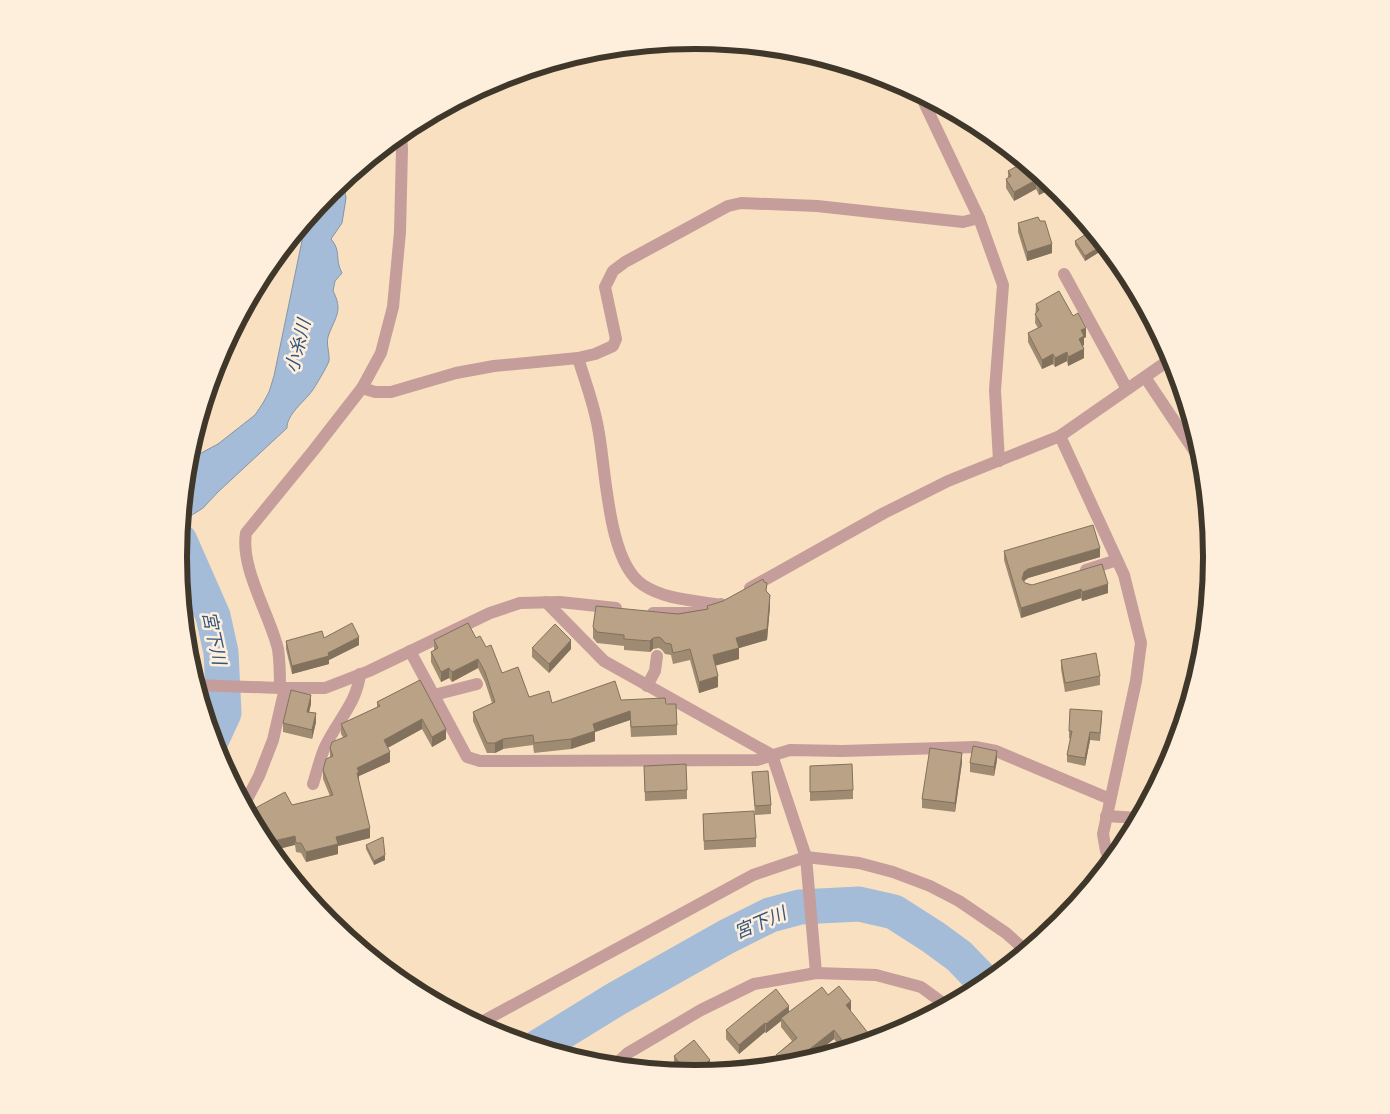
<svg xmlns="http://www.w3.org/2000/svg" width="1390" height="1114" viewBox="0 0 1390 1114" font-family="Karla,'Noto Sans JP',sans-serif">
	<rect width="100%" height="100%" fill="#f8e0c1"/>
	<g fill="#a4bcd8" stroke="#8694a4">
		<path d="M343 181 346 198 342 223 331 239C342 252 334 258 342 273L335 281 333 291C343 310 336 316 329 334 325 343 330 352 329 361 328 365 315 387 312 391 304 402 287 414 287 428L218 492 203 508 181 522 188 460 218 444 255 415 263 403 269 392 274 376 303 236 304 222 330 191Z"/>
		<polygon points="180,538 191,555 190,559 193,566 186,565 178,559"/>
	</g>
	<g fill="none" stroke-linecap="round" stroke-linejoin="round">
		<g stroke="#a4bcd8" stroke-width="35">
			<polyline points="180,541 213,616 221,652 224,713 212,739"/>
			<polyline points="538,1047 616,999 726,937 770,915 800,907 859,904 894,912 933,937 959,956 986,984"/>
		</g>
		<g stroke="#c59d9b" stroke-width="12">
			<polyline points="920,94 979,218 1003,285 995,390 999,461"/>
			<polyline points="1064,274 1127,389"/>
			<path d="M578 358C585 381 594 404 598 428 606 467 607 562 643 585 664 599 691 600 715 604"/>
			<polyline points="1145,377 1203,464"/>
			<polyline points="362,388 375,392 391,392 456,373 494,366 578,358 595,354 613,346 616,339 605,287 613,271 625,262 728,206 741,203 817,206 963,222 979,218"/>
			<polyline points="1060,436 1124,575 1141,643 1136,681 1103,834 1106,851 1111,862"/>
			<polyline points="1086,570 1117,560"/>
			<polyline points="750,588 884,513 948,481 1060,436 1172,358"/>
			<polyline points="546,602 604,661 772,755 806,857 816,973"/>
			<polyline points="653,613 693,613 721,604"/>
			<polyline points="410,651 467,757 480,761 757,760 790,750 842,751 975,747 996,751 1110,799"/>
			<polyline points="196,685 280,688 325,688 369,671 490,613 520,603 560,602 616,608"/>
			<polyline points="647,686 655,671 657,656"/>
			<path d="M280 688C280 675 280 662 278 649 270 615 240 568 246 533L313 451 362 388 381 353 393 307 400 232 402 149 401 133"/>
			<polyline points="434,695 477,684"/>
			<path d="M313 784C317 772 320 758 325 747 337 721 357 703 360 674"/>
			<polyline points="244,805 259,776 273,740 285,688"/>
			<polyline points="1106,816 1139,818"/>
			<polyline points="478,1024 753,875 806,857 859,863 893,872 930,886 959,901 1006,933 1026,951"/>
			<polyline points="614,1066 628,1053 701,1010 754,984 816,973 876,975 921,987 947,1006"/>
		</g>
	</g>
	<g fill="#9f8b72">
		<polygon points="1008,171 1055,187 1039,195 1036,189 1014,201 1006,188 1006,179 1008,178"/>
		<polygon points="1018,223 1052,253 1027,261 1018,232"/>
		<polygon points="1075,241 1101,251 1085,261 1075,245"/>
		<polygon points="1036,304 1086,337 1084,338 1084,345 1083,346 1084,358 1068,366 1067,361 1055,367 1053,364 1042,369 1028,342 1028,333 1038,328 1035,323"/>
		<polygon points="1004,551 1100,557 1028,578 1024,581 1025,583 1032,585 1108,593 1082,601 1081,598 1021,618 1004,560"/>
		<polygon points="767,591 770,606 767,640 739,648 739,659 715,666 718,687 699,693 690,660 673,664 671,655 665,654 662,650 659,648 653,649 650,652 624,650 624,646 597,643 593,638 593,627 707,609 707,606"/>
		<polygon points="324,638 359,645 329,660 329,664 292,674 286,649 286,641"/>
		<polygon points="476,638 486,647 502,673 529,697 552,703 621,700 666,704 677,725 677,735 631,737 630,720 595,732 595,741 571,749 534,753 533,745 503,749 495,753 487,753 473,721 473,712 492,703 485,682 478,668 452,682 449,678 441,682 431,662 431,652 434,650 434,640"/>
		<polygon points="532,648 571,649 549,673 532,657"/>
		<polygon points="1061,660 1100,676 1100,685 1065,692 1061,669"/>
		<polygon points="420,680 446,739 432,747 422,729 387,748 390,762 359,776 359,782 370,838 338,846 338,854 306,862 301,853 296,852 295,845 292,805 330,796 323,779 323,770 330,758 330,748 343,737 341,734 341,724 377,707 377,702"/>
		<polygon points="311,704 309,712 316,722 312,739 283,732 283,723"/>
		<polygon points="1102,718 1100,741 1090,740 1085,766 1067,762 1067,755 1070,739 1069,738 1069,731"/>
		<polygon points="997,760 994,776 970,772 970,763"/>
		<polygon points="962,762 955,812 922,808 922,799"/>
		<polygon points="644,766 687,790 687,799 645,801"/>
		<polygon points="810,766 853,790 853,799 810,801"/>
		<polygon points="752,772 771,805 771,814 755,815"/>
		<polygon points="703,814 756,838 756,847 704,850"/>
		<polygon points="1134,827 1125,844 1123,847 1122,842 1122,830"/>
		<polygon points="366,845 385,860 374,865 366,849"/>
		<polygon points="828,995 851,1010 850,1011 872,1041 842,1050 834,1039 808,1059 808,1060 796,1064 778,1066 776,1064 776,1055 792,1041 781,1027 781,1021 766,1033 765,1032 739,1054 726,1039 726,1030 789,1012"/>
		<polygon points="674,1056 710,1069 704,1073 695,1074 674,1072 677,1069 674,1065"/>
	</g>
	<g fill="#82715d">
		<polygon points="1036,180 1036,189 1014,201 1014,192"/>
		<polygon points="1048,181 1055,187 1039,195 1039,186"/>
		<polygon points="1052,244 1052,253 1027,261 1027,252"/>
		<polygon points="1101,246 1101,251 1085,261 1085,256"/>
		<polygon points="1086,328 1086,337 1084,338 1084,345 1079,348 1079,339 1081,330"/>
		<polygon points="1084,349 1084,358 1068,366 1068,357"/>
		<polygon points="1067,352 1067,361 1055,367 1055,358"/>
		<polygon points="1053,354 1053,364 1042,369 1042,360"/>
		<polygon points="1100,548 1100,557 1028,578 1024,581 1022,579 1024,572 1028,569"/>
		<polygon points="1108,584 1108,593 1082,601 1082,592"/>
		<polygon points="1081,589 1081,598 1021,618 1021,608"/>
		<polygon points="770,595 770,606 767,640 736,649 736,638"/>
		<polygon points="359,637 359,645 329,660 329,664 292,674 292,666 328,653"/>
		<polygon points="653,638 653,649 650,652 650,641"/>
		<polygon points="571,640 571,649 549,673 549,664"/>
		<polygon points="739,648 739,659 713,666 713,655"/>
		<polygon points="478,659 478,668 452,682 452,672"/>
		<polygon points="449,668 449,678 441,682 441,672"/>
		<polygon points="718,676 718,687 699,693 699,682"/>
		<polygon points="311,695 311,704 307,721 307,712"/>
		<polygon points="630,711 630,720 595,732 595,741 571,749 571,739 593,724"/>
		<polygon points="316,713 316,722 312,739 312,730"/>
		<polygon points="422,719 422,729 384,750 384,740"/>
		<polygon points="446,729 446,739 432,747 432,737"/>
		<polygon points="1090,732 1090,740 1085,766 1085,758"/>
		<polygon points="503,739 503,749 495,753 495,743"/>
		<polygon points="997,751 997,760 994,776 994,767"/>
		<polygon points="390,752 390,762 359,776 359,782 357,783 357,768"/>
		<polygon points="962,753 962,762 955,812 955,803"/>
		<polygon points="370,828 370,838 338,846 338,854 306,862 306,852 336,837"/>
		<polygon points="295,836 295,845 271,851 265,843"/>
		<polygon points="385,855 385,860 374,865 374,861"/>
		<polygon points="851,1001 851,1010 846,1014 846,1005"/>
		<polygon points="789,1006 789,1015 781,1018 781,1021 766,1033 766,1024"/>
		<polygon points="765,1023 765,1032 739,1054 739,1045"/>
		<polygon points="834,1030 834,1039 808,1059 808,1060 797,1064 806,1052"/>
		<polygon points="710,1060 710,1069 704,1073 691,1074"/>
	</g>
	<g fill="#b9a285" stroke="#82715d">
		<polygon points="1025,162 1048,181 1039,186 1036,180 1014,192 1006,179 1011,176 1008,171"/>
		<polygon points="1038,217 1040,221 1045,221 1052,244 1027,252 1018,223"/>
		<polygon points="1091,231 1101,246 1085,256 1075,241"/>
		<polygon points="1059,291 1073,316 1078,313 1086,328 1081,330 1084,336 1079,339 1084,349 1068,357 1067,352 1055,358 1053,354 1042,360 1028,333 1042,326 1035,314 1039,310 1036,304"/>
		<polygon points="1093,525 1100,548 1028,569 1024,572 1022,579 1025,583 1032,585 1102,564 1108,584 1082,592 1081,589 1021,608 1004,551"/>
		<polygon points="763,579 764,582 767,583 766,591 770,595 767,629 736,638 739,648 713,655 718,676 699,682 690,649 673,653 671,644 665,643 662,639 659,637 653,638 650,641 624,639 624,635 597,632 593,627 596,606 678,614 708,609 707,606 723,601"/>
		<polygon points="352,623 359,637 328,653 329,656 292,666 286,641 322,631 324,638"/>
		<polygon points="468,623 476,638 480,636 486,647 491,645 502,673 518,667 529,697 549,691 552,703 615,681 621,700 665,698 666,704 676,704 677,725 631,727 630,711 593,724 595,731 571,739 534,743 533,735 503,739 495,743 487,743 473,712 495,702 485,672 478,659 452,672 449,668 441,672 431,652 438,648 434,640"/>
		<polygon points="555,624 571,640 549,664 532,648"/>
		<polygon points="1096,653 1100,676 1065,683 1061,660"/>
		<polygon points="420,680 446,729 432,737 422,719 384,740 390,752 357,768 359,772 357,773 370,828 336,837 338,844 306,852 301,843 296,843 295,836 265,843 248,812 285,792 292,805 333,795 323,770 326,759 333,756 330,748 332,742 347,736 341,724 380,706 377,702"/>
		<polygon points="291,690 311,695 307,712 316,713 312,730 283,723"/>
		<polygon points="1070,709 1102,711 1100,733 1090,732 1085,758 1067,755 1072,731 1069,731"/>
		<polygon points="973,746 997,751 994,767 970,763"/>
		<polygon points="930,748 962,753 955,803 922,799"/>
		<polygon points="686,764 687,790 645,792 644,766"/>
		<polygon points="852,764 853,790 810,792 810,766"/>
		<polygon points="768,771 771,805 755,806 752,772"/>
		<polygon points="754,811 756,838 704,841 703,814"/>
		<polygon points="1134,827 1125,843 1122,830"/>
		<polygon points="383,837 385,855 374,861 366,845"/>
		<polygon points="839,986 851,1001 846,1005 872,1038 867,1043 848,1048 834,1030 806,1052 808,1054 797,1064 785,1065 776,1055 797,1038 781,1018 822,987 828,995"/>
		<polygon points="776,989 789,1006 766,1024 765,1023 739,1045 726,1030"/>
		<polygon points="694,1040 710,1060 691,1074 687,1073 674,1056"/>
		<polygon points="680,1067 684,1073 674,1072"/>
	</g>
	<g text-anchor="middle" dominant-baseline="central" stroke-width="5" stroke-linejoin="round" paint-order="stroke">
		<g font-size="18" font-style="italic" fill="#33557d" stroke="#feefdd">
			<text transform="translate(298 346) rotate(-76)">小糸川</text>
			<text transform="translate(214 638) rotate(78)">宮下川</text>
			<text transform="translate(760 923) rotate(-23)">宮下川</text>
		</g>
	</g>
	<path d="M0 0H1390V1114H0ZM187 557a508 508 0 1 1 1016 0a508 508 0 1 1-1016 0Z" fill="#feefdd" fill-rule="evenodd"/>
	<path fill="none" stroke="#40372b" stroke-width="6" d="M187 557a508 508 0 1 1 1016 0a508 508 0 1 1-1016 0Z"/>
</svg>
